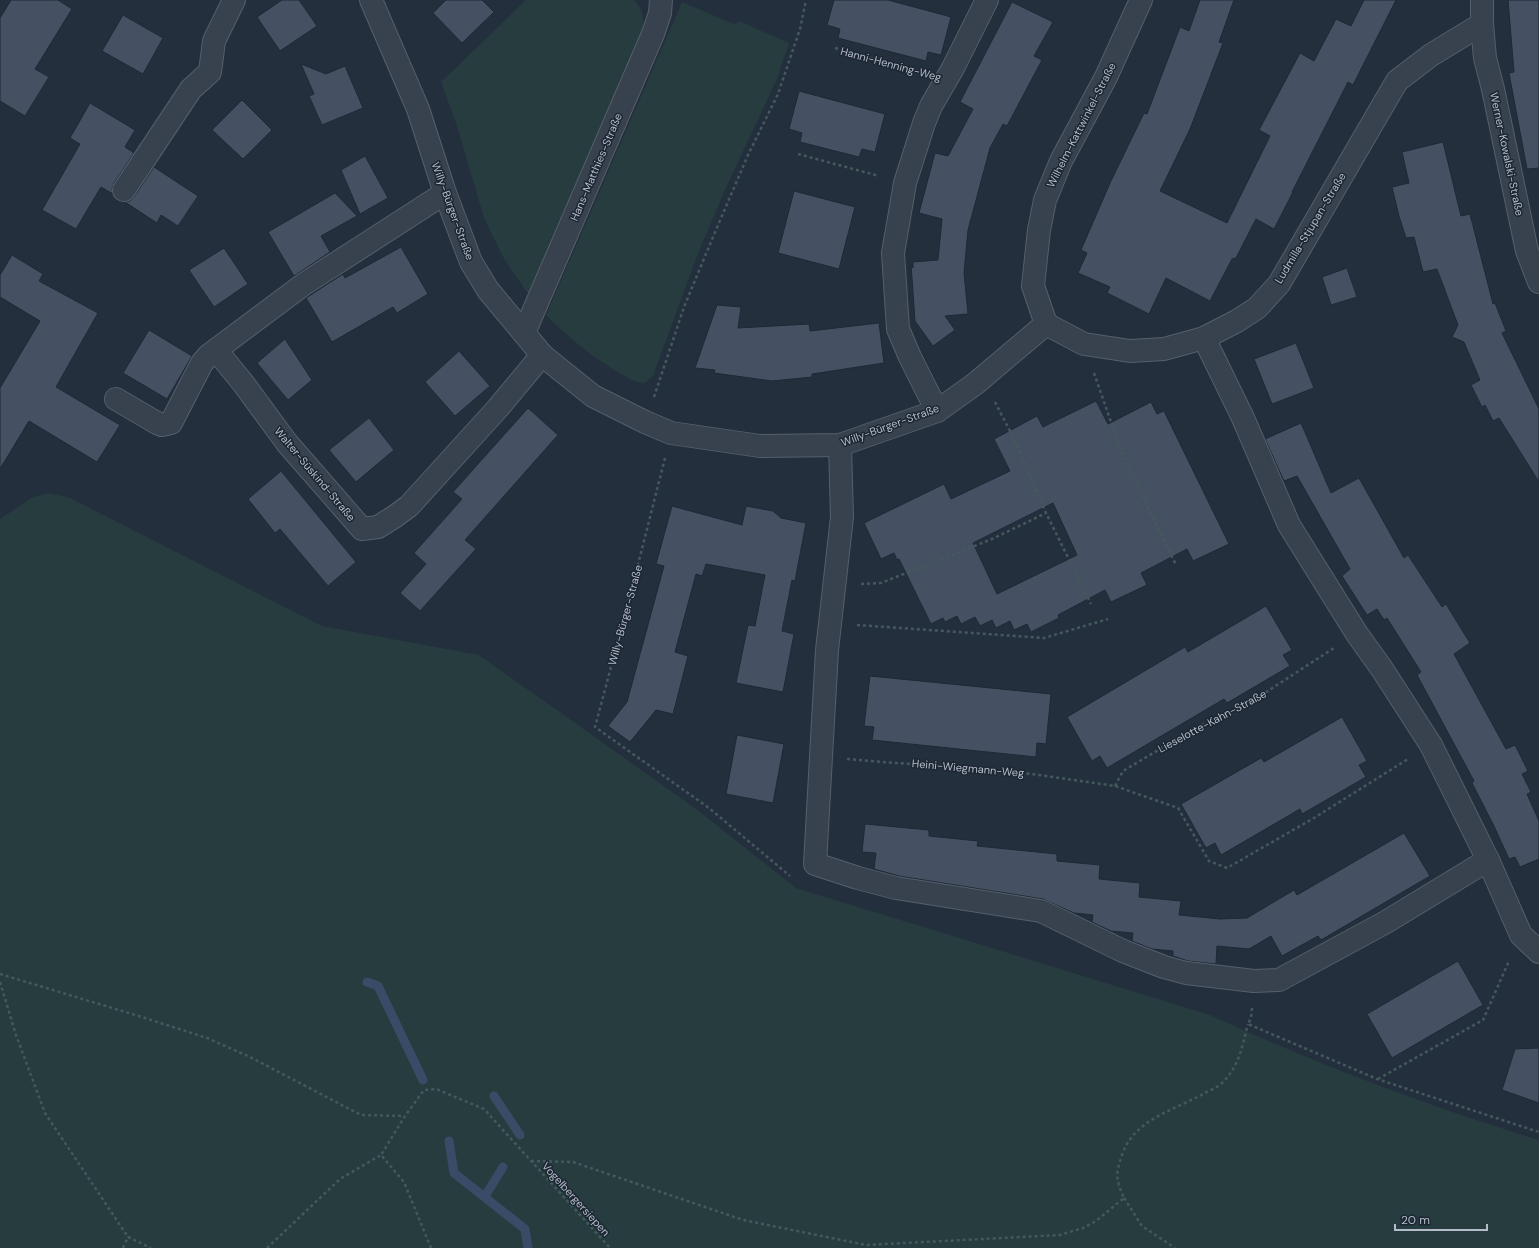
<svg xmlns="http://www.w3.org/2000/svg" width="1539" height="1248" viewBox="0 0 1539 1248" font-family="'DM Sans',sans-serif">
	<rect width="100%" height="100%" fill="#242f3e"/>
	<g fill="#263c3f">
		<path d="M526 0H634C643 9 645 19 642 31L528 294 503 257 484 218 457 126 441 82Z"/>
		<path d="M682 2 736 25 739 21 789 43 777 79 724 192 697 256 653 376 645 383C637 383 630 379 623 375 594 359 569 338 546 315Z"/>
		<path d="M48 493 68 497 322 626 479 655 695 808 796 888 1210 1015C1317 1064 1427 1106 1539 1140V1248H0V519L33 497Z"/>
	</g>
	<g fill="none" stroke-linecap="round" stroke-linejoin="round">
		<g stroke="#394c67" stroke-width="9">
			<polyline points="367,982 378,986 423,1080"/>
			<polyline points="494,1096 520,1135"/>
			<polyline points="449,1141 454,1173 525,1229 528,1248"/>
			<polyline points="485,1196 503,1167"/>
		</g>
	</g>
	<g fill="#455162" stroke="#1f2835" fill-rule="evenodd">
		<polygon points="11,0 58,0 72,9 35,69 49,77 25,116 0,101 0,18"/>
		<polygon points="282,0 299,0 317,26 280,51 257,17"/>
		<polygon points="446,0 482,0 494,12 462,43 433,13"/>
		<polygon points="834,0 888,0 951,17 941,55 928,52 926,61 838,38 840,29 827,25"/>
		<polygon points="1200,0 1234,0 1219,42 1223,43 1190,129 1160,191 1227,223 1270,136 1259,130 1300,53 1314,61 1336,19 1351,26 1364,0 1396,0 1353,85 1348,82 1292,192 1293,192 1274,229 1256,219 1236,258 1232,259 1210,301 1166,278 1149,314 1107,293 1110,287 1078,273 1087,253 1081,250 1110,183 1144,113 1147,114 1180,27 1189,31"/>
		<polygon points="1508,0 1539,0 1539,168 1527,169 1509,73 1514,72"/>
		<polygon points="1012,2 1053,22 1034,56 1042,60 1007,126 1003,124 990,148 968,230 964,273 968,314 945,316 955,330 933,346 915,321 911,264 913,268 913,262 938,260 942,219 919,213 935,153 948,156 973,109 960,102"/>
		<polygon points="123,15 163,38 143,74 102,51"/>
		<polygon points="301,64 326,74 345,66 363,108 322,125 309,96 314,94"/>
		<polygon points="799,91 885,114 875,152 862,149 859,157 800,142 802,133 789,129"/>
		<polygon points="242,100 272,130 243,159 212,130"/>
		<polygon points="90,103 135,130 125,147 134,153 114,183 112,189 113,194 101,187 76,229 42,210 80,144 70,138"/>
		<polygon points="1443,142 1461,216 1470,214 1493,304 1495,303 1506,331 1502,333 1539,409 1539,482 1499,418 1493,421 1485,405 1482,407 1471,385 1480,380 1464,342 1452,337 1458,325 1437,269 1423,272 1414,237 1406,238 1399,216 1392,187 1409,183 1402,152"/>
		<polygon points="365,156 388,198 360,214 341,170"/>
		<polygon points="154,167 198,196 178,226 161,215 157,223 125,202 130,201 134,197"/>
		<polygon points="794,191 855,207 839,269 778,253"/>
		<polygon points="335,193 357,216 321,236 330,252 294,276 268,232"/>
		<polygon points="401,247 428,294 397,313 393,307 332,342 306,298 343,274 345,278"/>
		<polygon points="224,248 248,284 214,307 189,270"/>
		<polygon points="12,255 43,274 39,281 98,313 56,387 120,425 97,462 29,421 0,469 0,388 40,321 0,297 0,275"/>
		<polygon points="1347,268 1357,297 1331,305 1322,277"/>
		<polygon points="717,305 741,307 738,328 809,324 810,331 879,323 884,363 812,374 812,377 772,381 714,373 715,370 695,368"/>
		<polygon points="149,330 192,356 167,399 123,373"/>
		<polygon points="285,339 312,380 288,400 257,363"/>
		<polygon points="1296,343 1314,388 1272,404 1254,359"/>
		<polygon points="459,351 490,386 455,416 425,382"/>
		<path d="M1096 401 1108 424 1151 402 1157 414 1164 411 1229 544 1193 561 1187 549 1141 573 1147 585 1111 602 1105 590 1058 615 1059 618 1031 632 1027 624 1014 630 1010 621 996 628 992 620 980 626 975 617 961 624 957 616 945 622 943 618 931 624 899 559 897 560 894 553 881 559 864 523 944 484 951 499 1010 471 994 439 1037 416 1043 427ZM1053 503 1077 555 997 594 973 543Z"/>
		<polygon points="528,408 558,435 465,540 476,549 420,611 400,593 426,564 414,553 462,499 453,492"/>
		<polygon points="369,418 394,450 356,482 329,450"/>
		<polygon points="1301,423 1331,493 1359,478 1404,558 1408,555 1442,607 1446,604 1470,643 1454,654 1506,749 1515,745 1528,771 1522,774 1531,792 1527,794 1539,821 1539,859 1520,867 1515,857 1509,859 1494,826 1472,783 1474,781 1417,675 1421,672 1387,618 1384,620 1377,609 1367,615 1342,576 1350,569 1297,476 1284,481 1265,439"/>
		<polygon points="281,471 356,562 328,586 280,529 275,533 248,499"/>
		<polygon points="672,506 742,525 746,506 773,511 781,518 806,523 795,581 792,580 782,631 794,634 783,692 736,683 748,625 755,626 765,575 706,564 702,576 696,574 675,652 688,656 673,714 656,710 630,742 608,726 627,702 664,566 656,564"/>
		<polygon points="1266,606 1292,650 1283,655 1290,666 1227,703 1224,699 1107,768 1100,756 1092,761 1067,717 1185,647 1188,652"/>
		<polygon points="870,676 1051,694 1046,744 1037,743 1036,757 872,740 874,727 864,726"/>
		<polygon points="1342,717 1367,761 1359,765 1366,777 1302,814 1300,809 1221,855 1215,843 1206,848 1181,804 1261,758 1264,762"/>
		<polygon points="737,735 784,744 773,803 726,794"/>
		<polygon points="865,824 929,830 929,836 978,841 977,846 1057,854 1057,861 1100,865 1099,879 1140,883 1139,897 1181,901 1179,915 1220,919 1247,918 1294,890 1297,895 1404,833 1430,876 1321,940 1318,936 1282,956 1271,936 1249,949 1217,946 1216,964 1188,961 1173,956 1173,951 1152,949 1132,941 1133,933 1111,931 1092,922 1093,915 1074,913 1043,899 899,876 874,869 876,853 862,852"/>
		<polygon points="1458,961 1483,1005 1392,1058 1367,1014"/>
		<polygon points="1539,1048 1539,1103 1502,1090 1515,1049"/>
	</g>
	<g fill="none" stroke-linecap="round" stroke-linejoin="round">
		<g stroke="#565f6c" stroke-width="24">
			<g id="minor">
				<polyline points="371,0 418,109 445,193 471,262 488,290 542,355 593,396 645,422 671,433 760,446 840,445 937,411 975,384 1046,324"/>
				<polyline points="1482,24 1485,58 1493,89 1527,251 1539,282"/>
				<polyline points="124,190 191,89 210,72 214,41 234,0"/>
				<polyline points="1046,324 1084,344 1130,351 1164,349 1204,338 1237,321 1257,308 1279,284 1397,81 1431,55 1482,24 1482,0"/>
				<polyline points="1046,324 1033,286 1039,230 1045,200 1061,161 1106,77 1141,0"/>
				<polyline points="524,333 653,34 660,13 661,0"/>
				<polyline points="1204,338 1243,418 1289,525 1357,634 1382,669 1431,745 1488,860 1521,935 1539,952"/>
				<polyline points="216,350 243,383 287,443 362,529 378,527 394,517 409,506 498,408 542,355"/>
				<polyline points="116,399 157,423 162,425 171,423 202,363 209,355 304,284 445,193"/>
				<polyline points="937,411 910,357 898,329 893,253 905,183 924,123 931,106 953,68 987,0"/>
				<polyline points="840,445 842,517 827,650 815,864 858,878 896,888 1041,911 1123,951 1164,967 1186,973 1254,981 1279,980 1386,922 1488,860"/>
			</g>
		</g>
		<g stroke="#44595c" stroke-width="2.5" stroke-dasharray="3 3" stroke-linecap="butt">
			<polyline points="835,48 920,72"/>
			<polyline points="798,154 879,176"/>
			<polyline points="1094,373 1120,448 1176,565"/>
			<polyline points="654,397 684,307 713,237 748,155 778,94 800,29 806,0"/>
			<polyline points="995,402 1014,439 1046,513 1091,604"/>
			<polyline points="665,458 630,596 595,727 709,808 790,876"/>
			<polyline points="861,584 881,583 919,568 992,539 1046,513"/>
			<polyline points="857,625 1044,638 1108,619"/>
			<polyline points="847,759 1032,774 1115,786 1178,808 1209,861 1227,868 1314,818 1408,759"/>
			<polyline points="1115,786 1123,771 1192,730 1254,700 1334,648"/>
			<polyline points="0,974 142,1017 207,1038 250,1057 361,1115 404,1116"/>
			<polyline points="0,982 16,1035 45,1113 128,1237"/>
			<polyline points="1252,1008 1251,1018 1248,1024 1377,1079 1539,1132"/>
			<polyline points="1378,1079 1483,1020 1509,961"/>
			<path d="M531 1161 573 1162 743 1220 866 1245 1060 1235 1083 1228 1096 1221 1124 1198C1116 1180 1115 1175 1122 1155 1134 1119 1175 1110 1205 1093 1210 1090 1216 1088 1221 1084 1239 1067 1242 1047 1248 1024"/>
			<polyline points="1124,1198 1142,1226 1175,1248"/>
			<polyline points="123,1248 128,1237 151,1248"/>
			<polyline points="267,1248 340,1179 381,1155"/>
			<polyline points="431,1248 404,1182 381,1155 405,1116 424,1090 436,1089 484,1109 610,1248"/>
		</g>
		<use href="#minor" stroke="#38414e" stroke-width="22"/>
	</g>
	<g text-anchor="middle" dominant-baseline="central" stroke-width="3" stroke-linejoin="round" paint-order="stroke">
		<g font-size="11" fill="#b4bcc9" stroke="#1d2633">
			<text transform="translate(891 64) rotate(15)">Hanni-Henning-Weg</text>
			<text transform="translate(1081 125) rotate(-63)">Wilhelm-Kattwinkel-Straße</text>
			<text transform="translate(1507 154) rotate(78)">Werner-Kowalski-Straße</text>
			<text transform="translate(596 167) rotate(-67)">Hans-Matthies-Straße</text>
			<text transform="translate(453 211) rotate(70)">Willy-Bürger-Straße</text>
			<text transform="translate(1310 228) rotate(-59)">Ludmilla-Stjupan-Straße</text>
			<text transform="translate(890 425) rotate(-20)">Willy-Bürger-Straße</text>
			<text transform="translate(315 474) rotate(50)">Walter-Süskind-Straße</text>
			<text transform="translate(625 615) rotate(-75)">Willy-Bürger-Straße</text>
			<text transform="translate(1212 721) rotate(-28)">Lieselotte-Kahn-Straße</text>
			<text transform="translate(968 768) rotate(5)">Heini-Wiegmann-Weg</text>
			<text transform="translate(576 1199) rotate(48)">Vogelbergersiepen</text>
		</g>
	</g>
	<path d="M1395 1224v6h92v-6" fill="none" stroke="#b4bcc9" stroke-width="2"/>
	<text x="1401" y="1224" font-size="12" fill="#b4bcc9" stroke="#1d2633" stroke-width="3" paint-order="stroke">20 m</text>
</svg>
